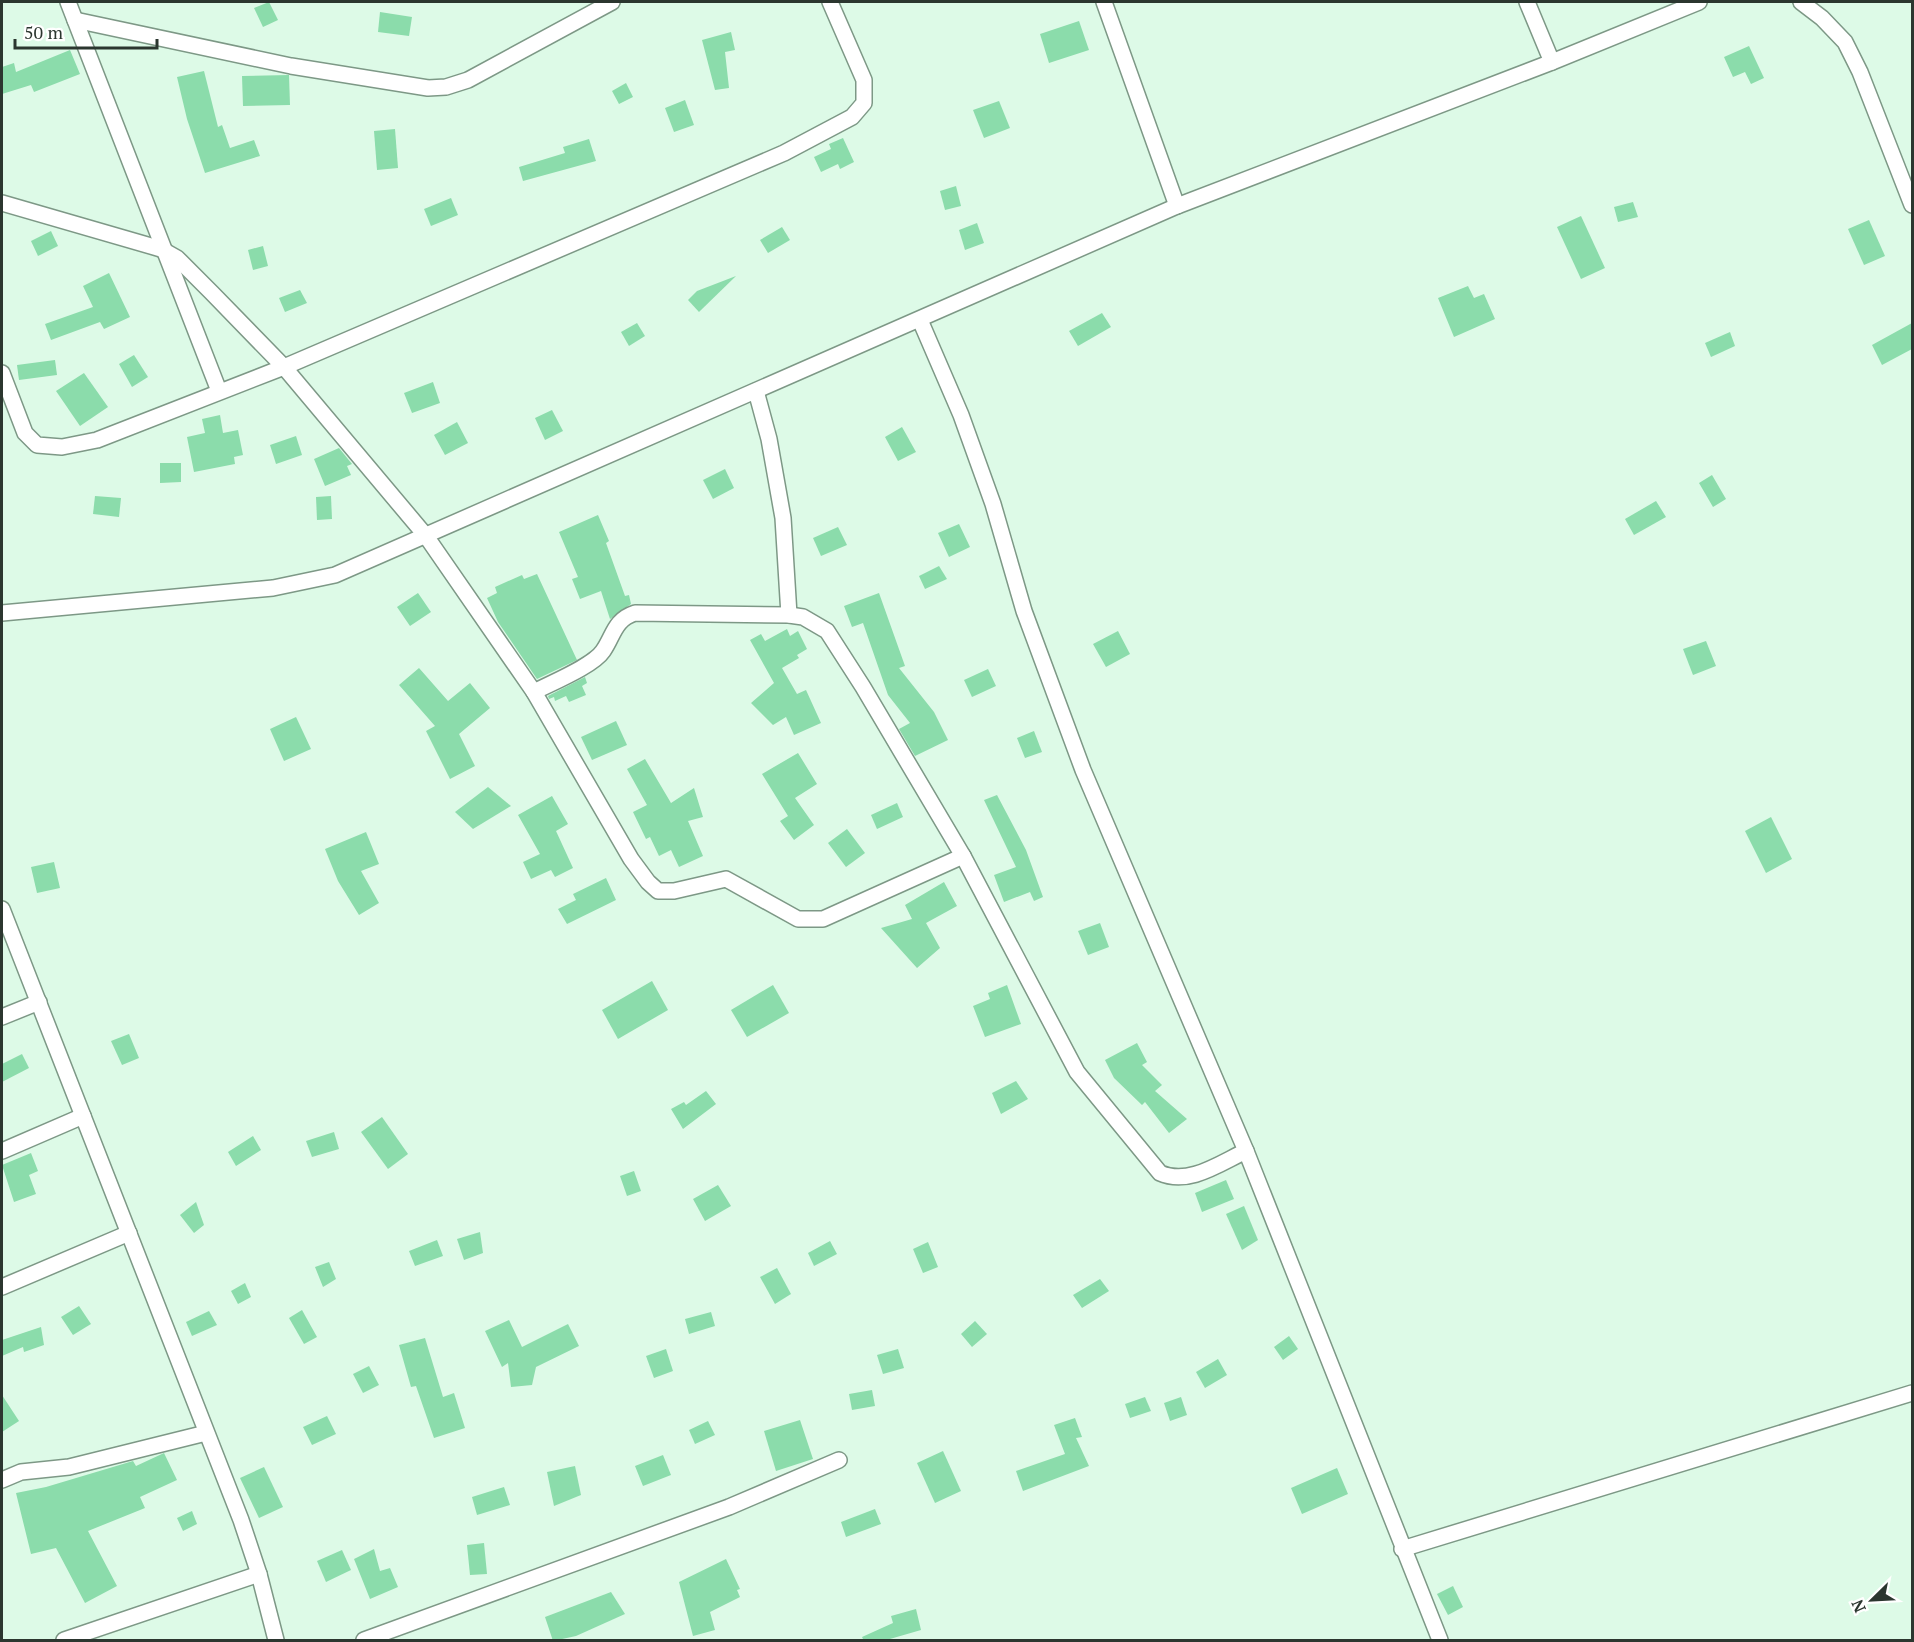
<svg xmlns="http://www.w3.org/2000/svg" width="1914" height="1642" viewBox="0 0 1914 1642" font-family="'PT Serif',serif">
	<rect width="100%" height="100%" fill="#ddfae7"/>
	<g fill="#8bdcab">
		<polygon points="269,2 278,20 263,27 254,8"/>
		<polygon points="380,12 412,17 409,36 378,32"/>
		<polygon points="1079,21 1089,50 1049,63 1040,34"/>
		<polygon points="731,32 735,50 725,52 729,88 715,90 702,40"/>
		<polygon points="1749,46 1764,78 1751,84 1745,72 1733,77 1724,57"/>
		<polygon points="70,50 80,74 34,92 31,85 2,94 2,67 14,63 16,72"/>
		<polygon points="204,71 218,127 222,125 230,148 254,140 260,156 205,173 187,119 177,77"/>
		<polygon points="289,75 290,105 243,106 242,76"/>
		<polygon points="626,83 633,97 619,104 612,91"/>
		<polygon points="685,100 694,125 674,132 665,108"/>
		<polygon points="999,101 1010,128 984,138 973,110"/>
		<polygon points="395,129 398,168 377,170 374,131"/>
		<polygon points="843,138 854,162 840,169 838,164 821,172 814,157 831,149 829,144"/>
		<polygon points="589,139 596,161 523,181 519,167 565,153 563,147"/>
		<polygon points="956,186 961,206 945,210 940,191"/>
		<polygon points="451,198 458,215 431,226 424,209"/>
		<polygon points="1633,202 1638,217 1618,222 1614,207"/>
		<polygon points="1581,216 1605,268 1581,279 1557,227"/>
		<polygon points="1869,220 1885,256 1864,265 1848,229"/>
		<polygon points="977,223 984,243 965,250 959,230"/>
		<polygon points="782,227 790,240 768,253 760,240"/>
		<polygon points="51,231 58,246 38,256 31,241"/>
		<polygon points="263,246 268,266 253,270 248,250"/>
		<polygon points="109,273 130,317 104,329 100,322 51,340 45,324 93,307 83,286"/>
		<polygon points="736,276 699,312 688,300 697,291"/>
		<polygon points="1468,286 1474,298 1484,294 1495,319 1454,337 1438,298"/>
		<polygon points="300,290 307,303 285,312 279,298"/>
		<polygon points="1102,313 1111,327 1078,346 1069,331"/>
		<polygon points="637,323 645,336 629,346 621,332"/>
		<polygon points="1912,323 1912,349 1882,365 1872,345"/>
		<polygon points="1730,332 1735,346 1711,357 1705,343"/>
		<polygon points="134,355 148,377 132,387 119,364"/>
		<polygon points="55,360 57,375 19,380 17,365"/>
		<polygon points="84,373 108,407 80,426 56,391"/>
		<polygon points="433,382 440,403 412,413 404,393"/>
		<polygon points="552,410 563,431 545,440 535,418"/>
		<polygon points="220,415 223,433 238,430 243,455 234,457 235,464 194,472 187,437 205,433 202,419"/>
		<polygon points="457,422 468,443 445,455 434,435"/>
		<polygon points="902,427 916,452 898,461 885,437"/>
		<polygon points="296,436 302,455 276,464 270,445"/>
		<polygon points="339,448 352,464 347,466 351,475 325,486 314,459"/>
		<polygon points="160,463 181,463 181,482 160,483"/>
		<polygon points="725,469 734,488 713,499 703,480"/>
		<polygon points="1712,475 1726,499 1713,507 1699,483"/>
		<polygon points="95,496 121,498 119,517 93,514"/>
		<polygon points="331,496 332,519 317,520 316,497"/>
		<polygon points="1656,501 1666,517 1634,535 1625,519"/>
		<polygon points="598,515 609,541 606,543 625,596 629,595 631,604 610,619 601,591 580,599 572,579 578,577 559,532"/>
		<polygon points="959,524 970,547 949,557 938,533"/>
		<polygon points="838,527 847,545 821,556 813,538"/>
		<polygon points="939,566 947,579 925,589 919,576"/>
		<polygon points="537,574 577,660 537,679 498,622 487,598 497,593 495,587 522,575 524,579"/>
		<polygon points="418,593 431,612 410,626 397,607"/>
		<polygon points="879,593 905,666 899,668 934,712 948,740 915,756 899,729 910,723 888,695 863,623 852,627 844,606"/>
		<polygon points="787,629 790,636 798,631 807,649 797,655 799,658 782,668 797,694 806,690 821,723 794,735 786,717 773,725 751,703 774,683 750,640 761,634 765,641"/>
		<polygon points="1118,631 1130,654 1106,667 1093,644"/>
		<polygon points="1706,641 1716,666 1693,675 1683,649"/>
		<polygon points="419,668 448,701 470,683 490,708 459,734 475,766 450,779 426,731 435,726 399,685"/>
		<polygon points="988,669 996,686 972,697 964,680"/>
		<polygon points="585,677 587,683 582,686 586,695 569,702 566,696 555,701 554,697 549,699 548,696"/>
		<polygon points="296,717 311,749 284,761 270,729"/>
		<polygon points="616,721 627,745 592,760 581,737"/>
		<polygon points="1034,731 1042,752 1025,758 1017,738"/>
		<polygon points="798,753 817,784 795,798 814,825 794,840 780,821 788,816 762,774"/>
		<polygon points="645,759 671,803 694,788 703,817 688,821 703,856 679,867 671,850 659,856 650,837 646,839 633,812 647,805 627,769"/>
		<polygon points="488,787 511,806 473,829 455,812"/>
		<polygon points="997,795 1026,850 1043,897 1034,901 1030,892 1004,902 994,875 1016,867 984,800"/>
		<polygon points="552,796 568,824 556,831 573,868 555,877 551,870 531,879 523,862 540,854 518,815"/>
		<polygon points="897,803 903,817 877,829 871,815"/>
		<polygon points="1771,817 1792,859 1766,873 1745,831"/>
		<polygon points="847,829 865,853 846,867 828,843"/>
		<polygon points="366,832 379,864 361,871 379,903 359,915 338,881 325,849"/>
		<polygon points="54,862 60,888 37,893 31,867"/>
		<polygon points="606,878 616,900 567,924 558,909 576,900 573,894"/>
		<polygon points="944,882 957,906 926,923 940,948 917,968 881,928 912,919 905,905"/>
		<polygon points="1100,923 1109,947 1088,955 1078,931"/>
		<polygon points="652,981 668,1010 618,1039 602,1010"/>
		<polygon points="773,985 789,1013 747,1037 731,1010"/>
		<polygon points="1007,985 1021,1024 985,1037 973,1006 990,999 988,993"/>
		<polygon points="129,1034 139,1058 122,1065 111,1041"/>
		<polygon points="1137,1043 1147,1062 1142,1065 1162,1085 1155,1091 1187,1119 1169,1133 1145,1102 1142,1105 1114,1078 1105,1060"/>
		<polygon points="22,1054 29,1068 2,1082 2,1064"/>
		<polygon points="1016,1081 1028,1099 1001,1114 992,1093"/>
		<polygon points="706,1091 716,1104 683,1129 671,1109 684,1102 686,1105"/>
		<polygon points="382,1117 408,1154 388,1169 361,1132"/>
		<polygon points="334,1132 339,1149 312,1157 306,1141"/>
		<polygon points="253,1136 261,1150 236,1166 228,1152"/>
		<polygon points="31,1153 38,1171 29,1175 36,1194 14,1202 2,1165"/>
		<polygon points="634,1171 641,1191 627,1196 620,1176"/>
		<polygon points="1226,1180 1234,1199 1202,1212 1195,1193"/>
		<polygon points="718,1185 731,1206 705,1221 693,1199"/>
		<polygon points="196,1202 204,1225 194,1233 180,1215"/>
		<polygon points="1244,1206 1258,1240 1242,1250 1226,1214"/>
		<polygon points="480,1232 483,1253 464,1260 457,1239"/>
		<polygon points="437,1240 443,1256 415,1266 409,1251"/>
		<polygon points="830,1241 837,1254 814,1266 808,1253"/>
		<polygon points="928,1242 938,1267 923,1273 913,1249"/>
		<polygon points="329,1262 336,1279 323,1287 315,1267"/>
		<polygon points="777,1268 791,1294 775,1304 760,1277"/>
		<polygon points="1100,1279 1109,1291 1082,1308 1073,1295"/>
		<polygon points="245,1283 251,1297 238,1304 231,1291"/>
		<polygon points="79,1306 91,1324 73,1335 61,1317"/>
		<polygon points="302,1310 317,1337 304,1344 289,1318"/>
		<polygon points="209,1311 217,1325 192,1336 186,1322"/>
		<polygon points="711,1312 715,1326 689,1334 685,1319"/>
		<polygon points="509,1320 522,1347 568,1324 579,1346 536,1367 532,1385 511,1387 508,1363 502,1367 485,1331"/>
		<polygon points="975,1321 987,1334 972,1347 961,1334"/>
		<polygon points="41,1327 44,1345 24,1352 23,1347 2,1356 2,1340"/>
		<polygon points="1289,1336 1298,1349 1283,1360 1274,1347"/>
		<polygon points="425,1338 443,1397 454,1393 465,1428 434,1438 416,1386 411,1387 399,1345"/>
		<polygon points="666,1349 673,1371 654,1378 646,1356"/>
		<polygon points="898,1349 904,1368 883,1374 877,1355"/>
		<polygon points="1218,1359 1227,1375 1205,1388 1196,1372"/>
		<polygon points="369,1366 379,1385 363,1393 353,1374"/>
		<polygon points="872,1390 875,1406 852,1410 849,1394"/>
		<polygon points="2,1395 19,1421 2,1432"/>
		<polygon points="1145,1397 1151,1411 1130,1418 1125,1404"/>
		<polygon points="1181,1397 1187,1415 1170,1421 1164,1403"/>
		<polygon points="327,1416 336,1434 312,1445 303,1427"/>
		<polygon points="1075,1418 1082,1437 1076,1438 1089,1466 1023,1491 1016,1471 1065,1454 1054,1425"/>
		<polygon points="800,1420 813,1459 776,1471 764,1431"/>
		<polygon points="708,1421 715,1435 695,1444 689,1430"/>
		<polygon points="943,1451 961,1491 935,1503 917,1463"/>
		<polygon points="164,1453 177,1480 140,1497 145,1508 88,1531 117,1586 85,1603 56,1548 31,1554 16,1493 46,1487 133,1461 136,1466"/>
		<polygon points="663,1455 671,1475 643,1486 635,1466"/>
		<polygon points="575,1466 581,1495 554,1506 547,1472"/>
		<polygon points="264,1467 283,1507 259,1518 240,1478"/>
		<polygon points="1337,1468 1348,1494 1302,1514 1291,1488"/>
		<polygon points="504,1487 510,1505 477,1515 472,1497"/>
		<polygon points="875,1509 881,1524 846,1537 841,1522"/>
		<polygon points="192,1511 197,1524 183,1531 177,1518"/>
		<polygon points="484,1543 487,1574 470,1575 467,1545"/>
		<polygon points="374,1549 380,1571 390,1568 398,1587 370,1599 354,1559"/>
		<polygon points="342,1550 351,1570 326,1582 317,1561"/>
		<polygon points="726,1559 740,1589 737,1590 740,1597 710,1612 715,1630 693,1636 679,1582"/>
		<polygon points="1453,1586 1463,1607 1448,1615 1437,1594"/>
		<polygon points="611,1592 625,1614 576,1636 553,1641 545,1617"/>
		<polygon points="916,1609 921,1630 883,1641 864,1641 862,1637 893,1623 891,1616"/>
	</g>
	<g fill="none" stroke-linecap="round" stroke-linejoin="round">
		<g stroke="#7d9886" stroke-width="18">
			<g id="minor">
				<polyline points="68,2 219,391"/>
				<polyline points="1104,2 1177,206"/>
				<polyline points="1527,2 1552,62"/>
				<polyline points="1801,2 1822,18 1845,42 1860,72 1912,205"/>
				<polyline points="75,20 291,66 428,88 446,87 468,80 612,2"/>
				<polyline points="2,203 161,249 177,258 212,293 284,367 426,536 534,692 631,859 648,882 658,891 674,891 726,879 798,919 823,919 963,856"/>
				<polyline points="920,320 961,415 993,504 1024,611 1083,770 1246,1151 1440,1640"/>
				<polyline points="2,373 25,433 37,445 62,447 97,440 284,367 784,153 852,117 864,103 864,80 830,2"/>
				<polyline points="756,391 769,439 783,518 789,615"/>
				<polyline points="2,613 273,588 335,575 1177,206 1552,62 1699,2"/>
				<path d="M534 692C551 683 593 666 603 651 614 635 614 620 635 613L789 615 803 617 827 631 863 687 963 856 1077 1072 1160 1173C1189 1186 1220 1163 1246 1151"/>
				<polyline points="2,909 241,1520 259,1574 276,1640"/>
				<polyline points="2,1017 39,1002"/>
				<polyline points="2,1151 83,1116"/>
				<polyline points="2,1287 129,1233"/>
				<polyline points="2,1480 21,1472 69,1467 206,1433"/>
				<polyline points="1402,1549 1912,1393"/>
				<polyline points="64,1640 259,1574"/>
				<polyline points="364,1640 729,1507 839,1460"/>
			</g>
		</g>
		<use href="#minor" stroke="#fff" stroke-width="15"/>
	</g>
	<rect width="1914" height="1642" fill="none" stroke="#2b362f" stroke-width="6"/>
	<g transform="translate(1872 1600) rotate(246)" stroke="#ffffff" stroke-width="4.5" paint-order="stroke">
	<path d="M0-4.5L10 22L0 15L-10 22Z" fill="#2b362f"/>
	<text y="-9" font-size="16" font-weight="bold" text-anchor="middle" fill="#2b362f">N</text>
	</g>
	<path d="M15 39v9h142v-9" fill="none" stroke="#2b362f" stroke-width="3"/>
	<text x="24" y="39" font-size="18" fill="#2b362f" stroke="#ffffff" stroke-width="4.5" paint-order="stroke">50 m</text>
</svg>
